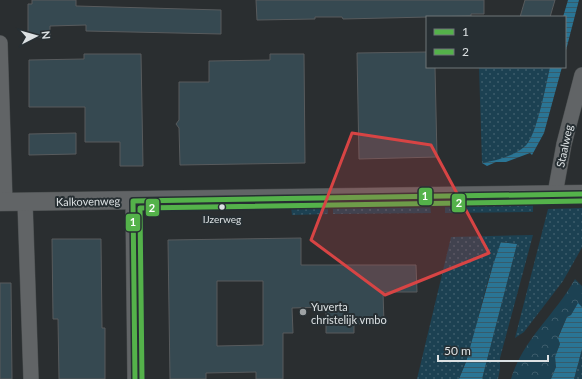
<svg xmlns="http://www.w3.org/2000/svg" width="582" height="379" viewBox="0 0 582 379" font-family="Lato,sans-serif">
	<defs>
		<pattern id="grass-dots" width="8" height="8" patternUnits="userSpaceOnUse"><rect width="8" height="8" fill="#1c4152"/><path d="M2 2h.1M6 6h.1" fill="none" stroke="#3c5c6b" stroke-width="1.8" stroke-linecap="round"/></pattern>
		<pattern id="forest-crowns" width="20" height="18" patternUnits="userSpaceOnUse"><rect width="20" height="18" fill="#1c4152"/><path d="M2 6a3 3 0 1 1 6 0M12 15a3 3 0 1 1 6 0" fill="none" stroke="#3c5c6b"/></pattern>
		<pattern id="water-rules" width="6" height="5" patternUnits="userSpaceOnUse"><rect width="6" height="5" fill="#2a7595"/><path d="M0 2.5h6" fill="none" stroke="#365c6c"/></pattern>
	</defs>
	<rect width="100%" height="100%" fill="#2a2e30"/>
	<g fill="url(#grass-dots)">
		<path d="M479 67H550C546 85 537 132 527 144 517 156 496 161 482 163Z"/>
		<polygon points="533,204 533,212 445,213 445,205"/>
		<polygon points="430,205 431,213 333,214 333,207"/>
		<polygon points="291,207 328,207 328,214 292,215"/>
		<polygon points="582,208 582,247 580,251 563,281 524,332 515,338 548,209"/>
		<path d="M533 235 500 358V369L498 379H482L517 244 502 242C482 286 478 335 459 379H417L451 237Z"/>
		<polygon points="582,349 582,379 574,379"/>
	</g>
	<path fill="url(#forest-crowns)" d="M575 279 582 286V307L578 304 571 315 567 317 558 337 560 344 555 357 556 367 551 379H511C523 339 555 315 575 279Z"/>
	<g fill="url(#water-rules)">
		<polygon points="568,0 579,0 565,54 565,17 563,17"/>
		<path d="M550 67H562L544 133 532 155 530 153 506 162H496L487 166 482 163C495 161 518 155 527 144 537 132 546 85 550 67Z"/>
		<polygon points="501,242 517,244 482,379 459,379 466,362 493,265"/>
		<polygon points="578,303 582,307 582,349 574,379 551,379 556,367 555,357 560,344 558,338 567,317 571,315"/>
	</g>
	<g fill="#364951" stroke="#585b5d" fill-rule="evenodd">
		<polygon points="32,0 76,0 76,6 221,10 221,34 86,31 86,25 50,26 50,37 28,37 28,4 32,4"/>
		<polygon points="256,0 484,0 484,14 471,14 471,16 343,19 342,17 315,17 315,19 257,20"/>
		<polygon points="525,0 555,0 550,17 520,17"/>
		<polygon points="427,52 427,67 435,67 437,157 359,159 357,53"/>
		<polygon points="84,54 141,54 143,166 120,166 120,142 85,142 85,107 29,107 29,60 84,59"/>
		<polygon points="270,54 304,54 305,163 180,165 179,128 176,124 179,120 179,82 209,82 209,61 270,60"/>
		<polygon points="76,133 76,154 29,155 29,134"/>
		<path d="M301 238V265H416L417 292H383L384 323 354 324V333H326V307L292 308 293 333H283V379H256V372L206 373V379H170L168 240ZM217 281H263V345L217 346Z"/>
		<polygon points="52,239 101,239 102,328 105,328 105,379 59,379 58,319 53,319"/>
		<polygon points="0,283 11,283 12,379 0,379"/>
	</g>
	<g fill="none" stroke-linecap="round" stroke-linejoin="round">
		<g stroke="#474b4c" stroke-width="16">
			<g id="minor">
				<polyline points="0,43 5,202"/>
				<polyline points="555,194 564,144 582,75"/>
				<polyline points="133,201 135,379"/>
				<polyline points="25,202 31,379"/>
			</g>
		</g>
		<g stroke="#474b4c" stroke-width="19">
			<polyline id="tertiary" points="0,202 582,194"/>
		</g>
		<use href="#minor" stroke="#616466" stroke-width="15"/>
		<use href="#tertiary" stroke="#616466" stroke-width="18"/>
		<g stroke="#272f33" stroke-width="8">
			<polyline id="bus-1" points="135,379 133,201 582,194"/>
		</g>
		<g stroke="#272f33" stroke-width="8">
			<polyline id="bus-2" points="142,379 140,208 582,201"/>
		</g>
		<use href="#bus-1" stroke="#54b24a" stroke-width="5"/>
		<use href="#bus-2" stroke="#54b24a" stroke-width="5"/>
	</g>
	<path fill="#d74444" fill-opacity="0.2" stroke="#d74444" stroke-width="3" stroke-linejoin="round" d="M352 133 431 145 489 253 385 295 311 240Z"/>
	<circle fill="#dce1e3" stroke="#272f33" stroke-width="1.5" cx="222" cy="207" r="3.5"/>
	<circle fill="#9ea2a4" stroke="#272f33" stroke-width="1.5" cx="303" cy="312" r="4"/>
	<g text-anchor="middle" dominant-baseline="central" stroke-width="4" stroke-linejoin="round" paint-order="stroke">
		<g font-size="10" fill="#dce1e3" stroke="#272f33">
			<text x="222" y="219">IJzerweg</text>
		</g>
		<g font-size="11" fill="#dce1e3" stroke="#272f33">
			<text transform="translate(564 146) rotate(-78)">Staalweg</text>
			<text transform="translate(88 201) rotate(-1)">Kalkovenweg</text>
		</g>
		<g font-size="11" fill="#dce1e3" stroke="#272f33" text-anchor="start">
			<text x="311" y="306">Yuverta<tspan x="311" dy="13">christelijk vmbo</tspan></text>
		</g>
	</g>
	<g stroke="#272f33" stroke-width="1.5">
		<rect x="418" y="187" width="15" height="19" rx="4" fill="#54b24a"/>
		<rect x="451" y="193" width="15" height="20" rx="4" fill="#54b24a"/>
		<rect x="145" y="198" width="15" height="19" rx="4" fill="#54b24a"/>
		<rect x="125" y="213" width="16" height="19" rx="4" fill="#54b24a"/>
	</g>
	<g font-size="11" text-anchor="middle" font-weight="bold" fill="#fff">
		<text x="425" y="200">1</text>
		<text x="459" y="207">2</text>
		<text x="152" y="212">2</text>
		<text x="133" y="226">1</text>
	</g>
	<rect x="426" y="16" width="140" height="52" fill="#272f33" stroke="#6f7679"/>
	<rect x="434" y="29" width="20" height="6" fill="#54b24a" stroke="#6f7679"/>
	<text x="462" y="36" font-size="12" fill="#dce1e3">1</text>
	<rect x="434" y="49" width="20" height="6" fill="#54b24a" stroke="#6f7679"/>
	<text x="462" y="56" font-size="12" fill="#dce1e3">2</text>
	<g transform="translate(36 36) rotate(84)" stroke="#272f33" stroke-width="3" paint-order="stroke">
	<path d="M0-3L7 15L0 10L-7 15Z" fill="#dce1e3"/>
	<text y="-6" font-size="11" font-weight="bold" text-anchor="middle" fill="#dce1e3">N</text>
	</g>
	<path d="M438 355v6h110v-6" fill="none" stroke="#dce1e3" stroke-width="2"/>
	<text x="444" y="355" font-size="12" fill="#dce1e3" stroke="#272f33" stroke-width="3" paint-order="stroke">50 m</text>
</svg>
